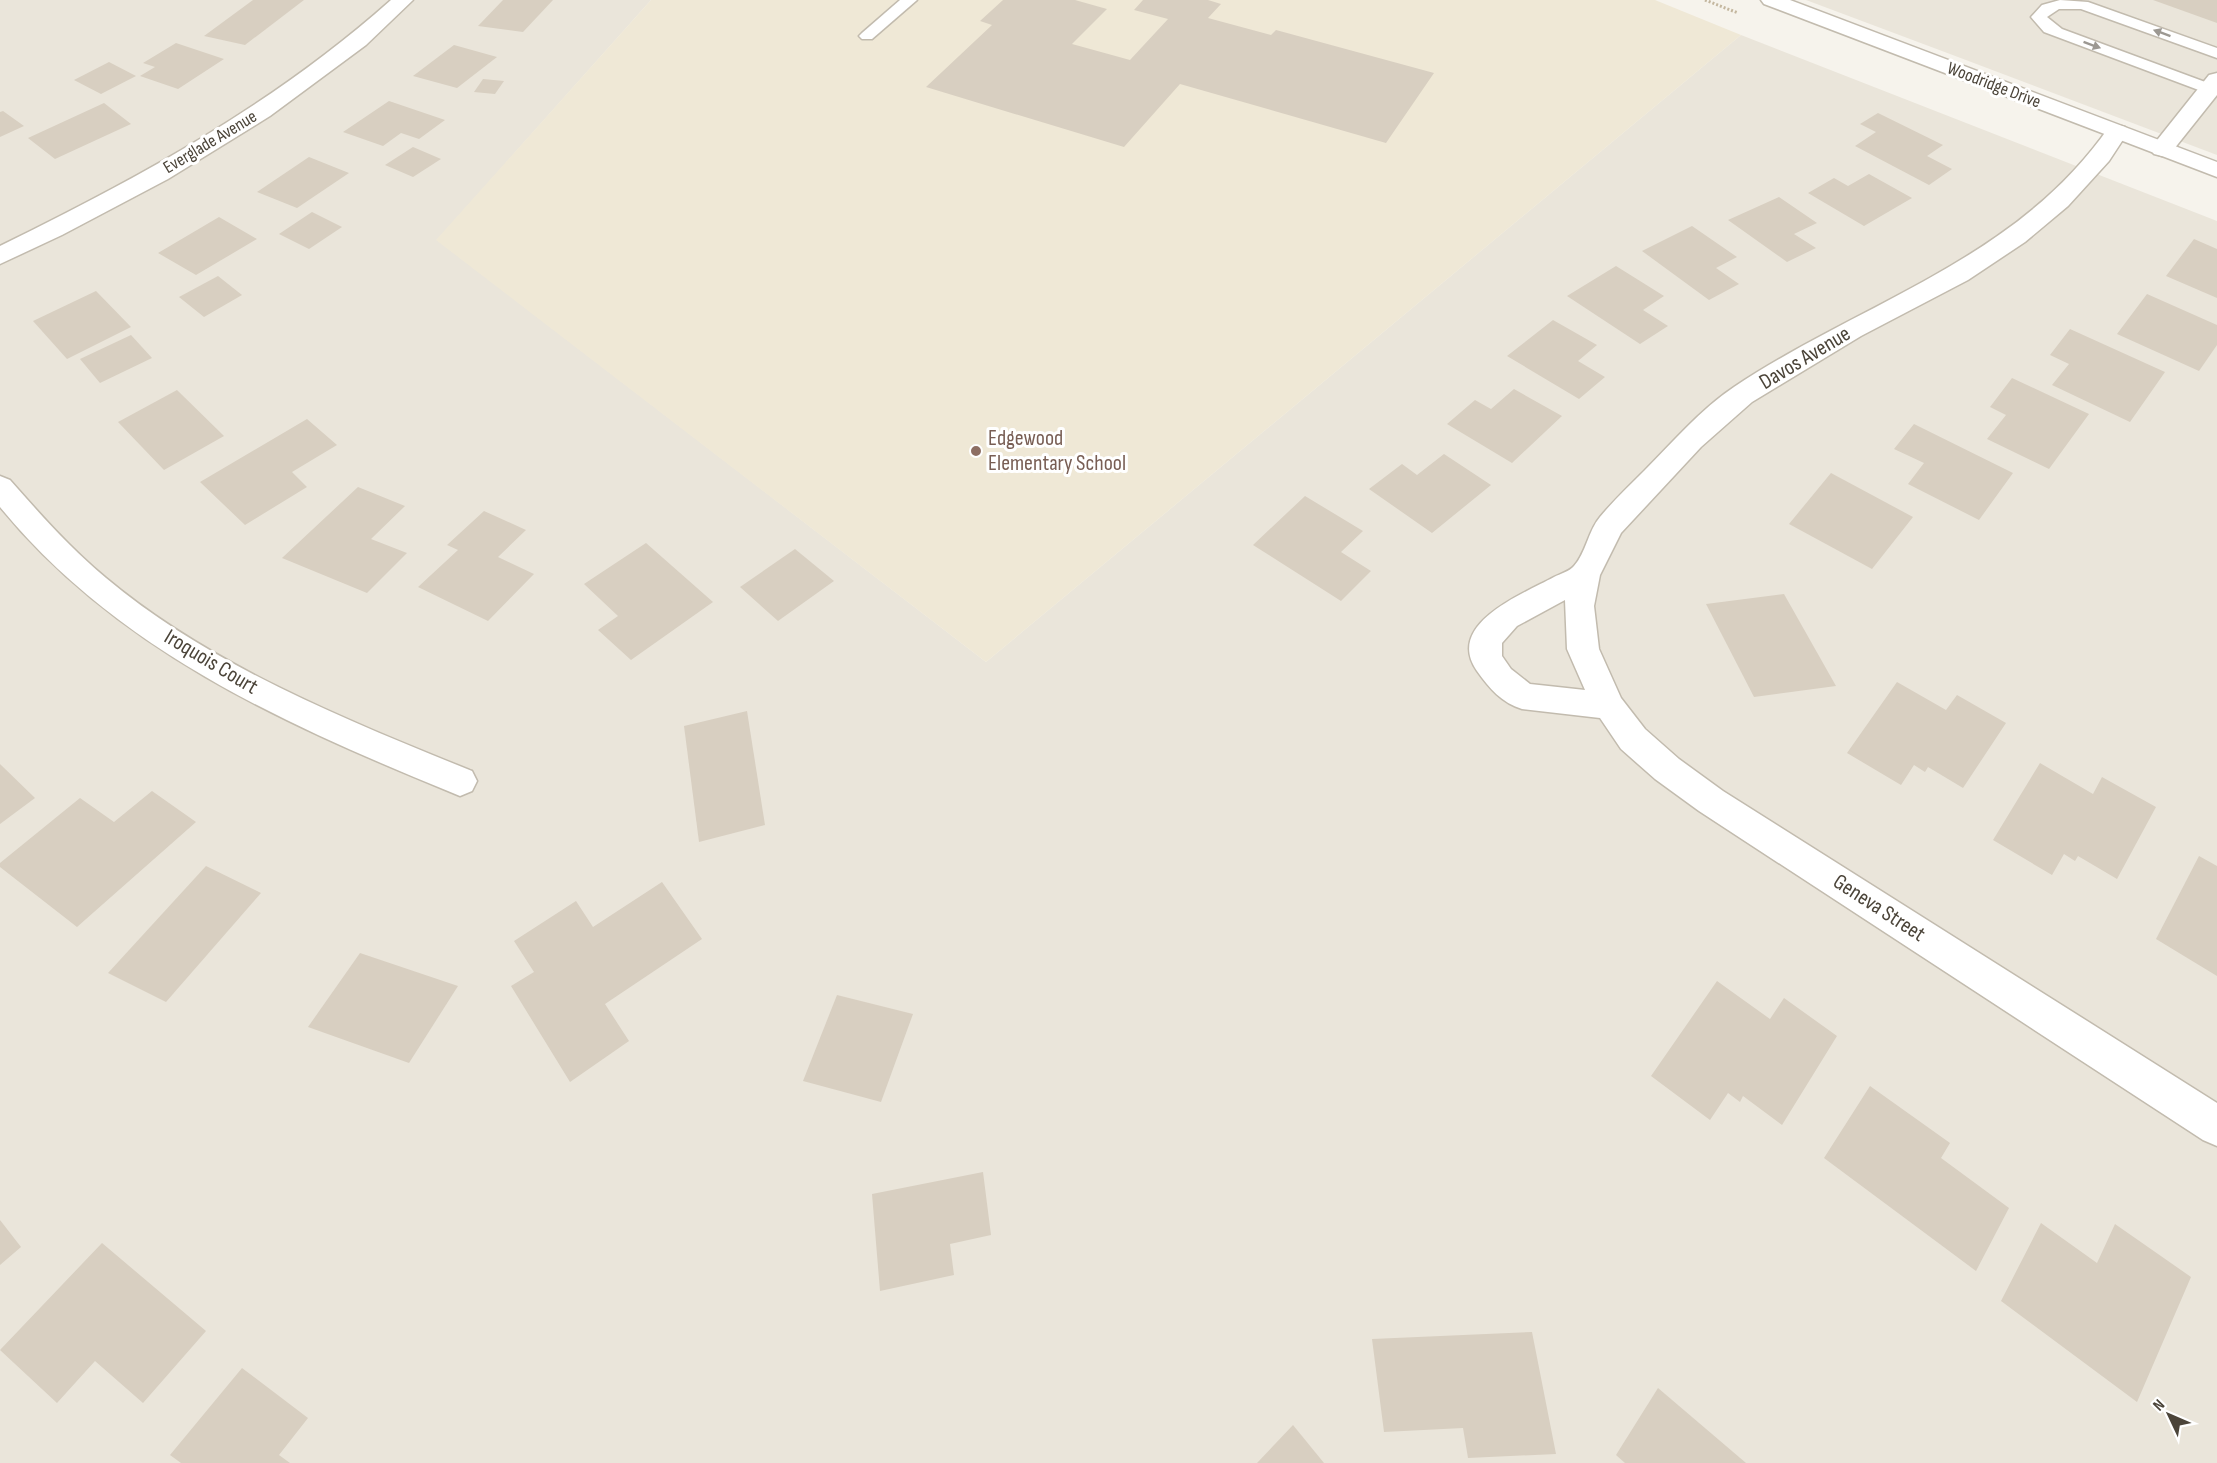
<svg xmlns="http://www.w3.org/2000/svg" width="2217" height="1463" viewBox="0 0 2217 1463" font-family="'Sofia Sans Condensed',sans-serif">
	<rect width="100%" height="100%" fill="#f6f3ec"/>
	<g fill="#eae5da">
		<polygon points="0,0 651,0 437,240 986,662 1741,35 2217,221 2217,1463 0,1463"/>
		<polygon points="1806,0 2217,0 2217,155 1950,54"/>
	</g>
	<polygon fill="#efe8d6" points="651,0 1655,0 1741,35 986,662 436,240"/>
	<g fill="#d8cfc1">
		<polygon points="253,0 304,0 245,45 204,36"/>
		<polygon points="503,0 553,0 523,32 478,26"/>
		<polygon points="1003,0 1075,0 1107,9 1072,44 1130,60 1168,19 1134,10 1143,0 1208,0 1221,4 1208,18 1271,35 1276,30 1434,73 1386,143 1180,84 1124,147 926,87 992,25 980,21"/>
		<polygon points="2153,0 2217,0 2217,23"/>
		<polygon points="176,43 224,59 178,89 140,76 155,67 143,63"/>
		<polygon points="454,45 497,57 457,88 413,76"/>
		<polygon points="109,62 136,76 101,94 74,80"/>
		<polygon points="483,79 504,81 495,94 474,92"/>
		<polygon points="389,101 445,120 419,139 401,133 383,146 343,132"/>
		<polygon points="104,103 131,124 55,159 28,138"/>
		<polygon points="3,111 24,126 0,137 0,112"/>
		<polygon points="1878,113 1943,145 1927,156 1952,169 1929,185 1855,146 1876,132 1860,124"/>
		<polygon points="413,147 441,159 413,177 385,165"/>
		<polygon points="309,157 349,173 297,208 257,192"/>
		<polygon points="1869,174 1912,198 1864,226 1808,193 1834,178 1848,186"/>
		<polygon points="1779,197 1817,223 1794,234 1816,248 1787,262 1728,220"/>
		<polygon points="312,212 342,227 309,249 279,234"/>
		<polygon points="219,217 257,239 196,275 158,253"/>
		<polygon points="1692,226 1737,257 1716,268 1739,284 1709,300 1642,251"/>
		<polygon points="2194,239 2217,249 2217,298 2166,276"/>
		<polygon points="1616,266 1664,296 1643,310 1668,326 1640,344 1567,296"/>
		<polygon points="218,276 242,295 204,317 179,297"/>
		<polygon points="96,291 131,327 67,359 33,321"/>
		<polygon points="2147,294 2217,325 2217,345 2199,371 2117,334"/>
		<polygon points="1553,320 1597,345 1578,361 1605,377 1579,399 1507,356"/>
		<polygon points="2070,329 2165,372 2130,422 2052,385 2069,364 2050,355"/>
		<polygon points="131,335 152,358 100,383 80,359"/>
		<polygon points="2012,378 2089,414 2049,469 1987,439 2006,415 1990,407"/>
		<polygon points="1514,389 1562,416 1512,463 1447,424 1475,400 1491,409"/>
		<polygon points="177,390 224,436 164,470 118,422"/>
		<polygon points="307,419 337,445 292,472 307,487 245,525 200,482"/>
		<polygon points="1914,424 2013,473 1979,520 1908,484 1924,463 1894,449"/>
		<polygon points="1444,454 1491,485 1432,533 1369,489 1402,464 1417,475"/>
		<polygon points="1831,473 1913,517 1872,569 1789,524"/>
		<polygon points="358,487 405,506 371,539 407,553 367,593 282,558"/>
		<polygon points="1305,496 1363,531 1341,552 1371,571 1341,601 1253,545"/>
		<polygon points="484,511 526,530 498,557 534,574 488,621 418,587 458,550 447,545"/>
		<polygon points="646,543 713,602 631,660 598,630 618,616 584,584"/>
		<polygon points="795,549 834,581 778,621 740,587"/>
		<polygon points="1784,594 1836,686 1754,697 1706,604"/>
		<polygon points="1897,682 1946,710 1957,695 2006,723 1963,788 1928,767 1925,772 1914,765 1901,785 1847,753"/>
		<polygon points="747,711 765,825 699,842 684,726"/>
		<polygon points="2040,763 2093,794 2102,777 2156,807 2117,879 2078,856 2075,861 2064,854 2052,875 1993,840"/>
		<polygon points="0,764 35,798 0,824"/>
		<polygon points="152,791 196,822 77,927 0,867 0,863 80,798 114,822"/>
		<polygon points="2199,856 2217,866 2217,976 2156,939"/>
		<polygon points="206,866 261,893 166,1002 108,973"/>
		<polygon points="662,882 702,939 605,1004 629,1041 570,1082 511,986 534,972 514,941 576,901 593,927"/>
		<polygon points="360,953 458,986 409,1063 308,1027"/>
		<polygon points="1717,981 1770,1019 1784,998 1837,1036 1782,1125 1743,1096 1740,1102 1728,1093 1710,1120 1651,1076"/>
		<polygon points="837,995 913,1014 881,1102 803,1081"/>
		<polygon points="1870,1086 1950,1143 1941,1158 2009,1208 1976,1271 1824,1158"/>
		<polygon points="983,1172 991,1235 950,1244 954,1275 880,1291 872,1194"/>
		<polygon points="0,1220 21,1247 0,1265"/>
		<polygon points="2041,1223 2097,1263 2115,1224 2191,1277 2137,1402 2001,1301"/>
		<polygon points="102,1243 206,1331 143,1403 95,1361 57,1403 0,1350"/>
		<polygon points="1532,1332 1556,1454 1468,1458 1463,1428 1384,1432 1372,1339"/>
		<polygon points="242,1368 308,1418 279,1455 290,1463 181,1463 170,1455"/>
		<polygon points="1658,1388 1746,1463 1625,1463 1616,1455"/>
		<polygon points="1293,1425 1324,1463 1257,1463"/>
	</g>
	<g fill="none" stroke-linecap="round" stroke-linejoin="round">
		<g stroke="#c2bbae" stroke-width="3">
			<g id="service">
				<polygon points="900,0 917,0 872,39 862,39 859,36 862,33"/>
				<polygon points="2060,0 2088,2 2217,48 2217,58 2081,9 2059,9 2047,17 2062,29 2216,86 2217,91 2210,94 2204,92 2044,32 2031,17 2042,5"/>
			</g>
		</g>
		<g stroke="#c2bbae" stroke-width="3">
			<g id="minor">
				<path d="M391 0H413L366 45 270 116 168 179 62 235 0 264V246C141 177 273 105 391 0Z"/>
				<polygon points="2217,73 2217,95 2170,154 2162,156 2154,154 2150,149 2154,144 2209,75"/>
				<path d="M2117 125 2125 127 2128 132 2109 161 2068 206 2025 242 1968 280 1861 336 1752 402 1701 447 1621 533 1600 575 1594 606 1599 649 1621 698 1645 729 1679 759 1723 791 2217 1103V1146L2203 1140 1699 811 1655 779 1621 749 1600 718 1522 709C1502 703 1489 688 1477 671 1444 624 1523 594 1554 577 1560 574 1570 571 1574 566 1586 553 1588 531 1600 517 1614 500 1630 485 1645 470 1673 442 1701 409 1734 387 1863 301 2016 261 2109 127ZM1565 600 1567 649 1585 690 1530 684 1511 669 1502 656V643L1517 626Z"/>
				<path d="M0 476 10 480C40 514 70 548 106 578 211 666 346 720 472 771L477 781 472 791 460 796 448 791C282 723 116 649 0 507Z"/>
			</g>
		</g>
		<g stroke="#c2bbae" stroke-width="3">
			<polygon id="tertiary" points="1761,0 1790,0 2217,162 2217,177 1764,4"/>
		</g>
		<polyline stroke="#c4b79f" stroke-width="3" stroke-dasharray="2 2" stroke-linecap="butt" points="1705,0 1738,13"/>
		<use href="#service" fill="#fff" fill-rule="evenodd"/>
		<use href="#minor" fill="#fff" fill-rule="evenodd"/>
		<use href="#tertiary" fill="#fff" fill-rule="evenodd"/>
	</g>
	<defs><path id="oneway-solid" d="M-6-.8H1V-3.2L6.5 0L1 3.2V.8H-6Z" transform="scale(1.5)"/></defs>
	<g fill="#9c9892">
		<use href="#oneway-solid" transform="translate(2162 33) rotate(-160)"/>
		<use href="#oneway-solid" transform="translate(2092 45) rotate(20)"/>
	</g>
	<circle fill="#8d6e63" stroke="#fff" stroke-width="2" cx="976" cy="451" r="6"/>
	<g text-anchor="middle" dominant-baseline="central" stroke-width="6" stroke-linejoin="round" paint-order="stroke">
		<g font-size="18" fill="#4b4439" stroke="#fff">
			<text transform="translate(1994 85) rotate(21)">Woodridge Drive</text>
			<text transform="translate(210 142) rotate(-31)">Everglade Avenue</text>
		</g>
		<g font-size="22" fill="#4b4439" stroke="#fff">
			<text transform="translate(1805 358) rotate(-31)">Davos Avenue</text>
			<text transform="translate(211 662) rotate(31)">Iroquois Court</text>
			<text transform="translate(1879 908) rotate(33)">Geneva Street</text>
		</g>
		<g font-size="22" fill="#785e54" stroke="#fff" text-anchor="start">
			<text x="988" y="438">Edgewood<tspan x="988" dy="25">Elementary School</tspan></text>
		</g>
	</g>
	<g transform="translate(2169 1415) rotate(314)" stroke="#ffffff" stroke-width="4.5" paint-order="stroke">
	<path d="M0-4.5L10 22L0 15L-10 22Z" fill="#4b4439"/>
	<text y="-9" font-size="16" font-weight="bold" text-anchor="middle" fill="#4b4439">N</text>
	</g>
</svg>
